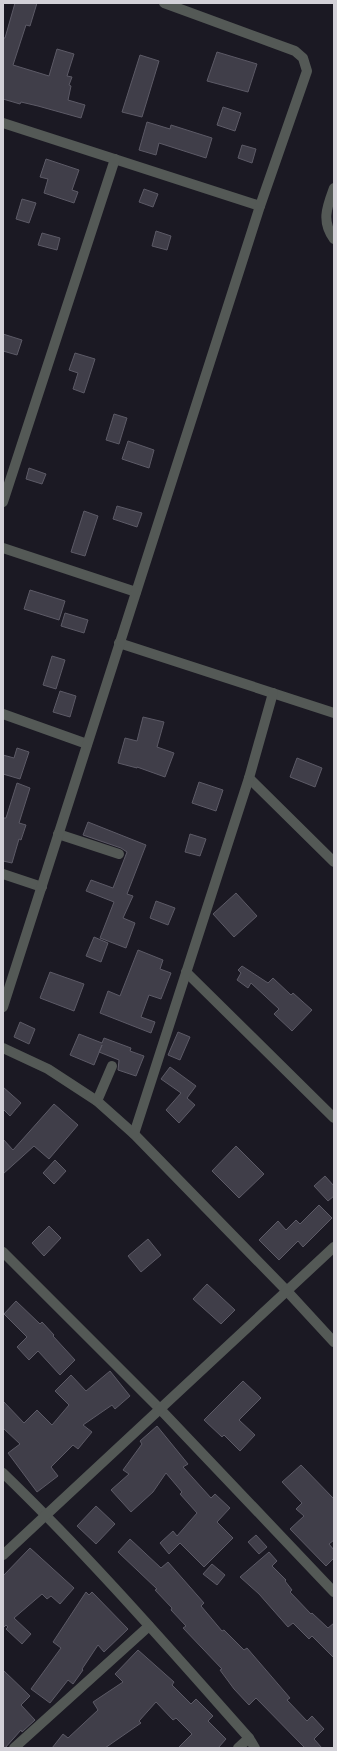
<svg xmlns="http://www.w3.org/2000/svg" width="337" height="1751" viewBox="0 0 337 1751" font-family="'Fira Sans',sans-serif">
	<rect width="100%" height="100%" fill="#1b1923"/>
	<g fill="#403e49" stroke="#5c5a66">
		<polygon points="15,3 37,3 30,26 26,25 13,65 49,76 57,49 74,54 67,76 72,77 69,85 71,86 68,100 85,105 81,118 38,106 21,102 20,104 3,99 3,38 5,38"/>
		<polygon points="217,52 257,64 248,92 207,81"/>
		<polygon points="140,55 159,61 142,117 122,112"/>
		<polygon points="223,107 241,113 235,131 217,125"/>
		<polygon points="147,122 170,129 171,125 212,138 206,158 159,143 156,155 139,150"/>
		<polygon points="242,145 256,149 252,163 238,158"/>
		<polygon points="46,159 79,170 72,190 78,192 74,203 44,193 48,179 40,177"/>
		<polygon points="144,189 158,194 153,207 139,202"/>
		<polygon points="22,199 36,203 29,223 16,219"/>
		<polygon points="156,231 171,236 167,250 152,246"/>
		<polygon points="42,233 60,238 57,250 38,245"/>
		<polygon points="3,334 22,340 17,355 3,351"/>
		<polygon points="75,353 95,359 84,393 73,389 78,373 69,370"/>
		<polygon points="114,414 127,418 119,444 106,440"/>
		<polygon points="128,441 154,450 149,468 122,459"/>
		<polygon points="29,468 46,474 42,484 26,479"/>
		<polygon points="117,506 142,513 137,527 113,519"/>
		<polygon points="84,511 98,516 85,556 71,552"/>
		<polygon points="30,590 65,601 59,620 24,609"/>
		<polygon points="65,613 88,620 84,633 61,626"/>
		<polygon points="52,656 65,660 56,689 43,685"/>
		<polygon points="60,691 76,696 70,717 53,712"/>
		<polygon points="143,717 164,722 157,747 174,753 165,777 137,767 137,768 118,763 125,738 137,741"/>
		<polygon points="17,748 29,752 20,779 3,774 3,755 14,758"/>
		<polygon points="297,758 322,768 315,787 290,777"/>
		<polygon points="199,782 223,790 216,811 192,803"/>
		<polygon points="17,783 30,788 19,823 26,825 21,840 19,839 12,863 3,861 3,818 6,818"/>
		<polygon points="88,822 146,845 127,894 133,896 123,918 135,923 126,948 100,938 114,902 86,891 91,880 113,888 127,852 121,848 83,835"/>
		<polygon points="190,834 206,839 200,856 185,852"/>
		<polygon points="236,893 257,916 234,937 213,914"/>
		<polygon points="156,901 175,908 168,925 150,918"/>
		<polygon points="94,937 108,943 101,962 86,956"/>
		<polygon points="138,950 163,960 160,969 171,973 161,999 149,995 141,1017 155,1022 151,1033 100,1013 108,991 120,996"/>
		<polygon points="242,966 268,983 273,978 291,995 293,993 312,1010 292,1031 274,1014 279,1009 251,983 248,988 237,980 241,973 238,970"/>
		<polygon points="50,972 84,984 74,1011 40,998"/>
		<polygon points="20,1022 35,1029 29,1044 14,1037"/>
		<polygon points="178,1032 190,1037 180,1060 168,1055"/>
		<polygon points="79,1034 102,1043 104,1038 131,1048 130,1051 144,1056 136,1076 118,1070 119,1060 99,1052 102,1045 94,1065 70,1055"/>
		<polygon points="170,1067 196,1086 187,1098 195,1105 179,1123 166,1110 181,1093 161,1079"/>
		<polygon points="3,1087 21,1103 10,1116 3,1109"/>
		<polygon points="54,1104 78,1125 49,1159 34,1146 3,1174 3,1139 13,1150"/>
		<polygon points="236,1146 264,1174 239,1198 212,1171"/>
		<polygon points="55,1160 66,1171 54,1184 43,1173"/>
		<polygon points="325,1176 334,1186 334,1196 328,1201 314,1186"/>
		<polygon points="319,1205 332,1218 303,1247 298,1241 279,1260 259,1240 278,1221 286,1230 296,1220 300,1224"/>
		<polygon points="49,1226 61,1238 44,1256 32,1243"/>
		<polygon points="148,1239 161,1255 141,1272 128,1256"/>
		<polygon points="207,1284 235,1310 221,1324 193,1299"/>
		<polygon points="16,1301 40,1324 42,1322 54,1335 53,1336 75,1360 60,1375 38,1351 29,1360 17,1347 27,1337 4,1314"/>
		<polygon points="110,1371 130,1396 115,1409 112,1405 83,1425 92,1432 78,1449 73,1445 51,1467 58,1476 37,1492 8,1453 20,1444 3,1428 3,1401 24,1423 37,1410 52,1425 69,1405 55,1391 71,1375 86,1391"/>
		<polygon points="243,1381 261,1398 239,1420 255,1435 240,1451 224,1435 222,1437 204,1420"/>
		<polygon points="157,1426 188,1464 183,1467 211,1498 215,1494 230,1508 217,1522 233,1538 204,1567 180,1543 169,1554 160,1543 173,1531 177,1536 197,1513 180,1494 182,1492 166,1473 153,1492 131,1512 111,1490 129,1474 123,1470 142,1444 140,1441"/>
		<polygon points="301,1465 334,1499 334,1540 329,1544 334,1550 334,1558 326,1566 290,1529 304,1516 296,1509 302,1503 282,1482"/>
		<polygon points="96,1506 115,1524 96,1544 77,1526"/>
		<polygon points="256,1535 267,1547 259,1554 248,1542"/>
		<polygon points="130,1539 161,1568 168,1562 204,1603 201,1606 222,1631 224,1630 244,1650 247,1648 290,1698 287,1700 307,1721 312,1716 324,1729 314,1739 322,1748 305,1748 256,1698 249,1705 234,1689 220,1670 222,1669 183,1628 186,1626 171,1610 172,1608 155,1590 157,1589 118,1552"/>
		<polygon points="30,1548 74,1588 60,1604 51,1596 47,1599 42,1594 14,1618 31,1634 22,1644 6,1629 8,1627 6,1625 3,1628 3,1576"/>
		<polygon points="269,1552 277,1561 272,1566 286,1580 285,1581 292,1590 290,1592 311,1614 312,1613 328,1628 334,1623 334,1658 312,1636 309,1639 293,1623 288,1627 259,1594 240,1577"/>
		<polygon points="212,1564 225,1575 217,1585 203,1574"/>
		<polygon points="86,1592 89,1595 92,1592 128,1629 104,1652 98,1645 82,1669 83,1670 73,1684 68,1680 50,1703 31,1689 61,1648 53,1642"/>
		<polygon points="138,1650 174,1682 172,1685 191,1704 196,1699 213,1716 208,1721 226,1739 218,1748 178,1748 192,1734 176,1718 173,1720 156,1702 139,1721 141,1723 105,1748 52,1748 63,1734 68,1738 98,1710 93,1702 123,1682 115,1674"/>
		<polygon points="3,1670 30,1696 21,1705 35,1720 22,1732 21,1730 5,1748 3,1748"/>
	</g>
	<g fill="none" stroke-linecap="round" stroke-linejoin="round">
		<g stroke="#545956" stroke-width="10">
			<polyline points="3,123 260,206"/>
			<path d="M334 188C327 207 321 221 334 239"/>
			<polyline points="3,502 115,159"/>
			<polyline points="3,548 136,592"/>
			<polyline points="119,643 334,713"/>
			<polyline points="3,714 87,744"/>
			<polyline points="249,778 334,862"/>
			<polyline points="58,834 119,854"/>
			<polyline points="3,874 42,887"/>
			<polyline points="186,972 334,1118"/>
			<polyline points="3,1007 260,206 307,71 303,58 295,51 164,3"/>
			<polyline points="3,1048 48,1069 97,1101 134,1134 286,1290 334,1342"/>
			<polyline points="97,1101 112,1066"/>
			<polyline points="134,1134 249,778 273,693"/>
			<polyline points="3,1252 160,1409 334,1592"/>
			<path d="M3 1473C90 1557 169 1648 249 1738L255 1748"/>
			<polyline points="3,1555 334,1247"/>
			<polyline points="14,1748 149,1626"/>
			<polyline points="238,1748 249,1738"/>
		</g>
	</g>
	<rect width="337" height="1751" fill="none" stroke="#d3d1d8" stroke-width="8"/>
</svg>
